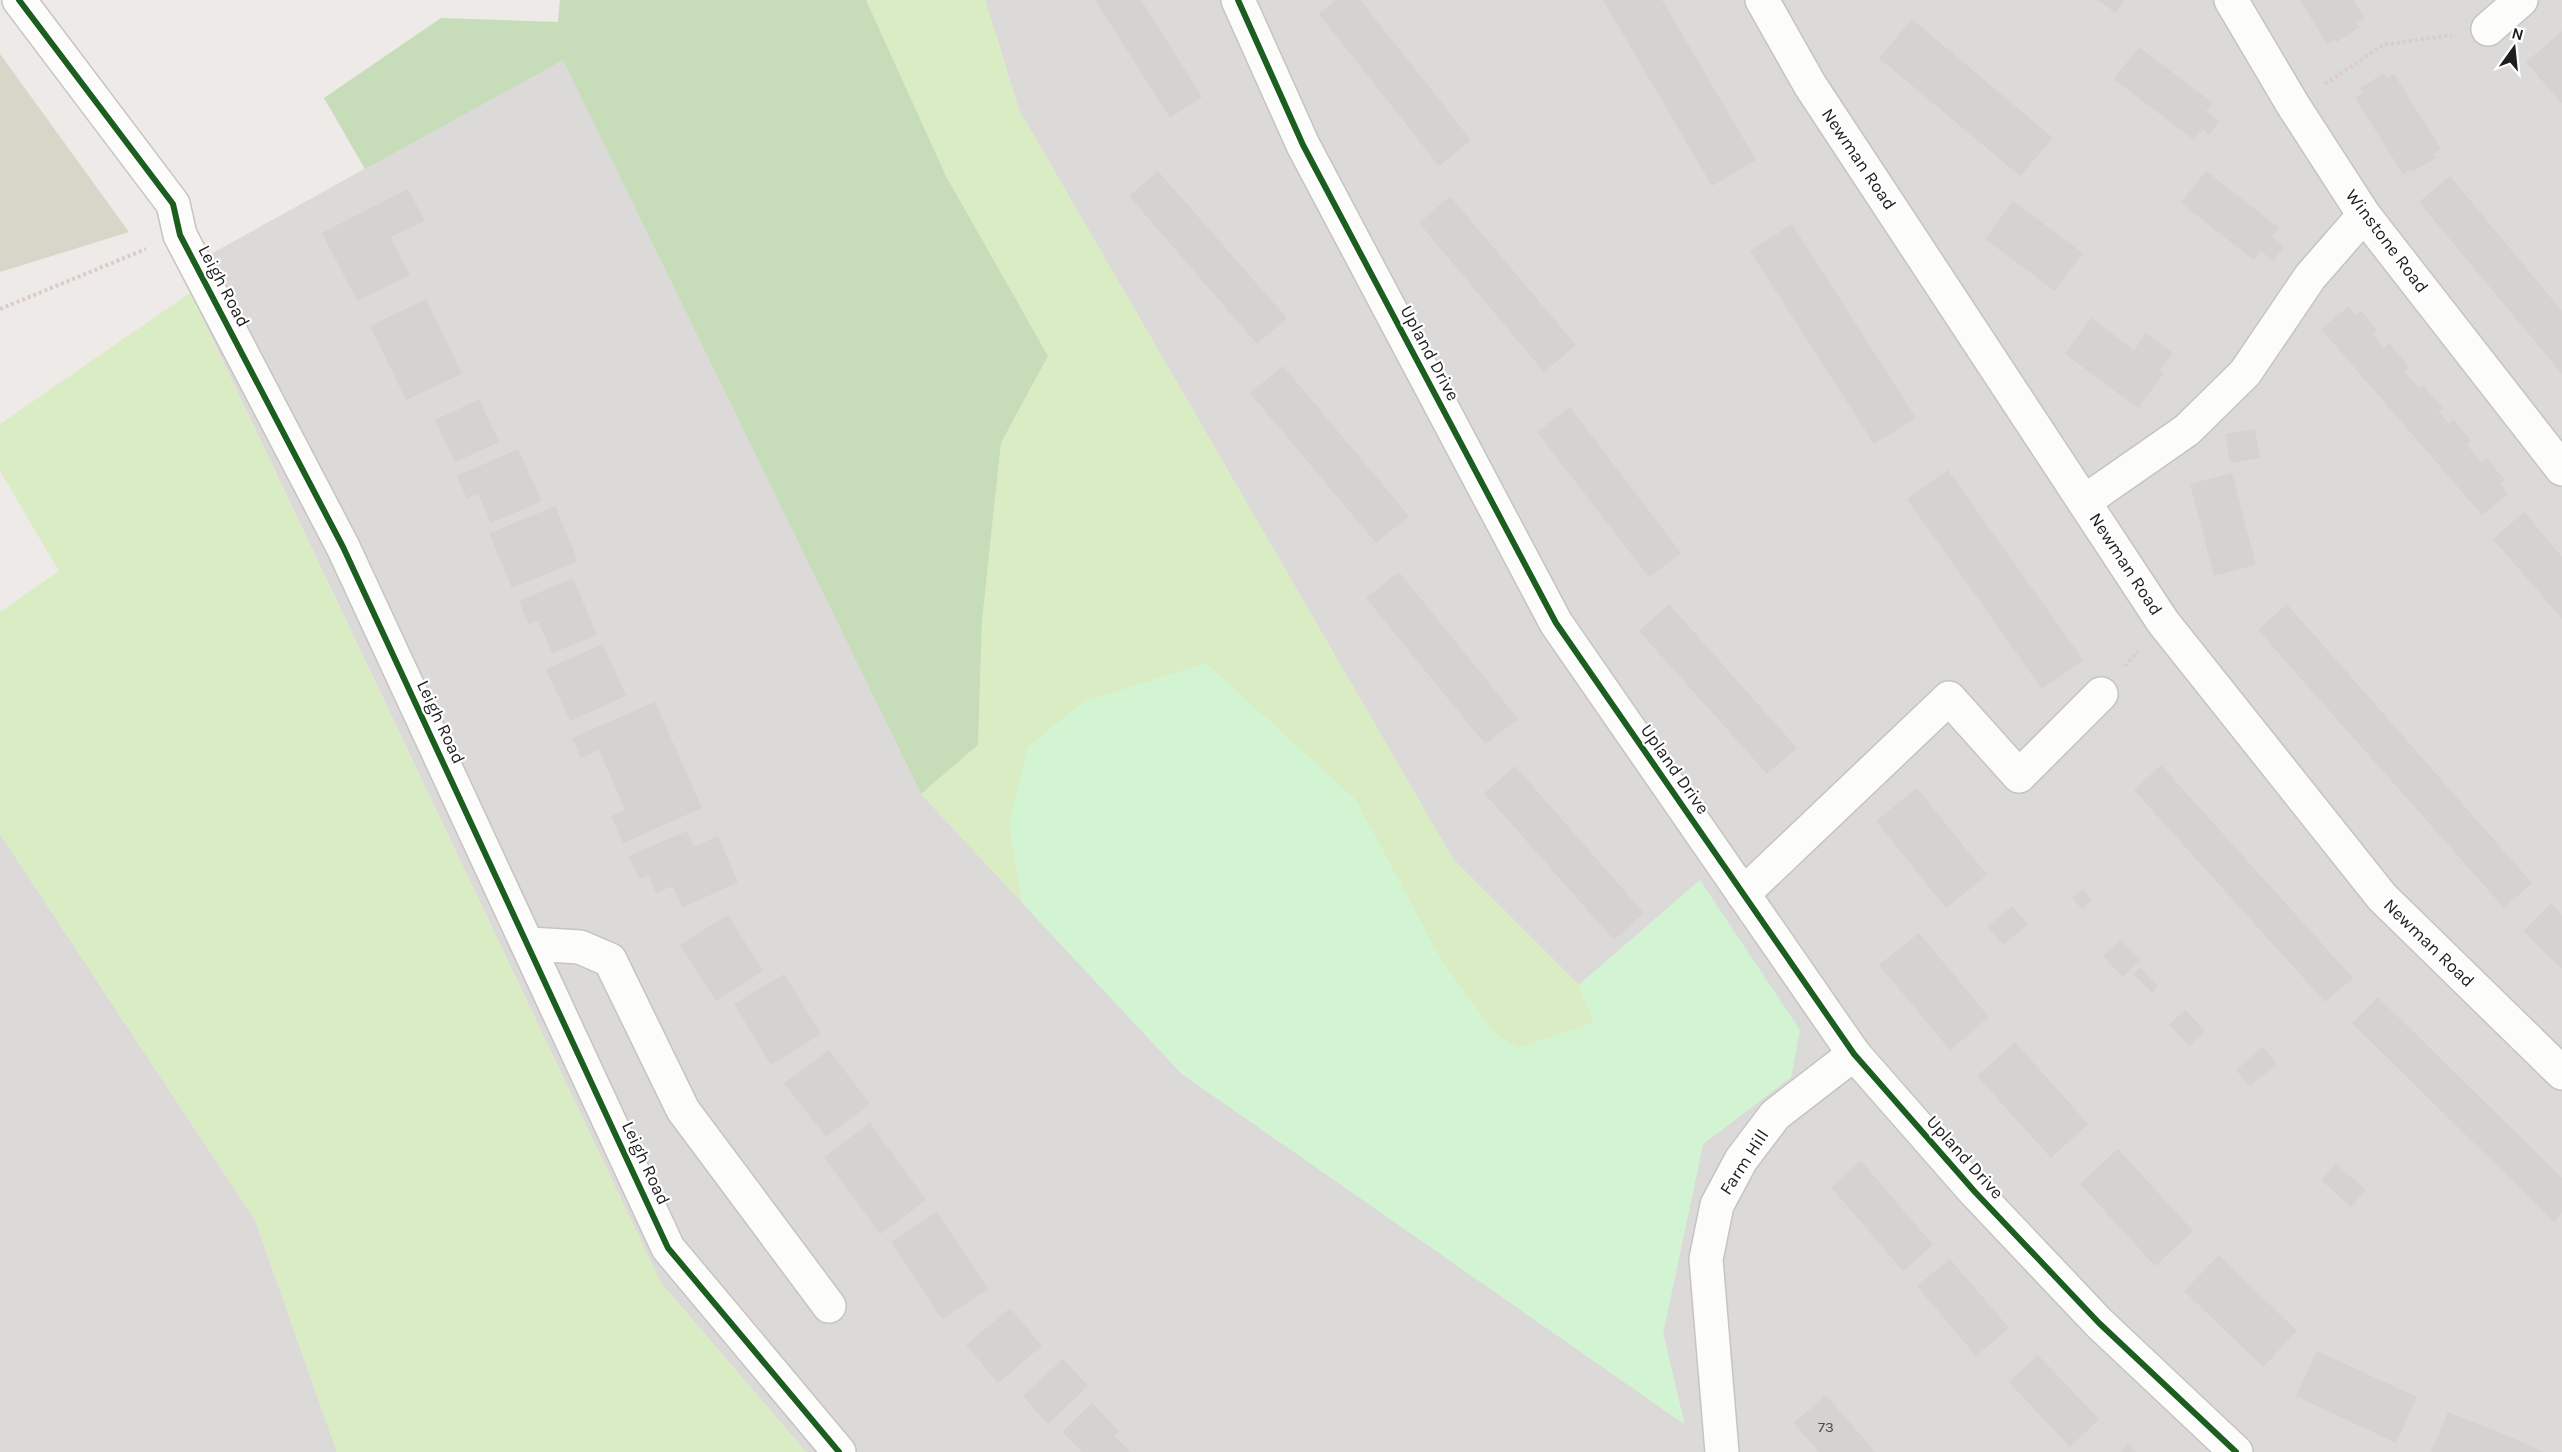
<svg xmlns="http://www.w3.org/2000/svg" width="2562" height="1452" viewBox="0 0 2562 1452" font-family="Karla,sans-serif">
	<rect width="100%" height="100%" fill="#edeae7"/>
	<g fill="#dcdad8">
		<polygon points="985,0 2562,0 2562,1452 806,1452 661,1283 180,271 563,59 921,794 1182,1074 1684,1422 1663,1333 1703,1144 1791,1077 1700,880 1579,985 1453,859 1019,110"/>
		<polygon points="0,834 255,1220 337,1452 0,1452"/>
	</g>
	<polygon fill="#d7d6c8" points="0,54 129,232 0,272"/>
	<g fill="#daecc3">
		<polygon points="866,0 985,0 1019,110 1453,859 1579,985 1594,1023 1518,1048 1495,1034 1444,965 1009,823 1023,904 921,794 978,745 982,621 1001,443 1048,356 946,176"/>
		<polygon points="190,293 661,1283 806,1452 337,1452 255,1220 0,834 0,612 59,571 0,471 0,424"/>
	</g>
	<polygon fill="#c7ddba" points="560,0 866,0 946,176 1048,356 1001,443 982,621 978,745 921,794 563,60 365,169 324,98 441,18 558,22"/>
	<polygon fill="#d3f4d2" points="1206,663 1356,800 1444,965 1495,1034 1518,1048 1594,1023 1579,985 1700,880 1800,1030 1791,1077 1703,1144 1663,1333 1684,1424 1182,1074 1023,904 1009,823 1028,747 1083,702"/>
	<g fill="#d5d2cf">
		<polygon points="1095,0 1141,0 1202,97 1170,118"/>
		<polygon points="1336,0 1360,0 1471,140 1439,166 1319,14"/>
		<polygon points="1603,0 1662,0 1756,160 1712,186"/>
		<polygon points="2097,0 2125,0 2116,13"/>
		<polygon points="2300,0 2353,0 2365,19 2357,23 2360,27 2337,42 2335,39 2327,44"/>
		<polygon points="1912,19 2053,138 2020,176 1879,58"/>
		<polygon points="2562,31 2562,104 2526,62"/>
		<polygon points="2139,47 2213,103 2206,111 2219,121 2209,135 2203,129 2194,140 2114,79"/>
		<polygon points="2384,73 2387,79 2394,74 2441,149 2433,154 2436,158 2412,172 2411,170 2403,174 2355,98 2363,93 2360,88"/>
		<polygon points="1158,171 1287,318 1257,344 1129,196"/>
		<polygon points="2206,171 2279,228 2272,237 2284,247 2273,261 2261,251 2254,260 2181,203"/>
		<polygon points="2450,176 2562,311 2562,374 2419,202"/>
		<polygon points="408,189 425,221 391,237 410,275 357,301 322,233"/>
		<polygon points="1450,196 1576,345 1544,372 1419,223"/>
		<polygon points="2013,201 2083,253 2055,291 1985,239"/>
		<polygon points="1792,224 1916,418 1874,444 1750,251"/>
		<polygon points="426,299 462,374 406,400 370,326"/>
		<polygon points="2349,306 2356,315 2361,311 2377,330 2373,334 2384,348 2389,343 2409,367 2404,371 2419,388 2423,385 2443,408 2438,411 2449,424 2453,419 2471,441 2467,445 2481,462 2486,458 2505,480 2500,484 2508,494 2482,515 2321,329"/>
		<polygon points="2091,318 2134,350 2146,333 2173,353 2160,370 2164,373 2138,408 2065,354"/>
		<polygon points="1283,366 1409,516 1376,543 1250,393"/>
		<polygon points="479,399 499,442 455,462 435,420"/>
		<polygon points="1570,407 1681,553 1649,577 1537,432"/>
		<polygon points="2255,429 2260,458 2230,463 2225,434"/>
		<polygon points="518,449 542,501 491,523 478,494 467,499 457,476"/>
		<polygon points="1948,470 2083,660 2042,689 1907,499"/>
		<polygon points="2232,473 2256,565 2214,576 2190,484"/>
		<polygon points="555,506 578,561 512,588 489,533"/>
		<polygon points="2524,512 2562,557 2562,619 2493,539"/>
		<polygon points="1399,572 1518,719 1485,744 1366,598"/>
		<polygon points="573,578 597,635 552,653 538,621 529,625 519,601"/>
		<polygon points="1669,604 1797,748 1767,774 1639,631"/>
		<polygon points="2287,604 2532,883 2504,908 2258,630"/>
		<polygon points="603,644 626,696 570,721 546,669"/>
		<polygon points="655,702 702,808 623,843 611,816 625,810 599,750 581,758 572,738"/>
		<polygon points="2161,765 2353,978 2325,1002 2134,790"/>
		<polygon points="1515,766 1644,913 1614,940 1484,793"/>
		<polygon points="1917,788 1987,875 1946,908 1876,821"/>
		<polygon points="687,831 693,847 718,836 738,882 682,908 673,886 656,893 649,875 639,879 629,856"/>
		<polygon points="2083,889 2092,900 2082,909 2072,898"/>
		<polygon points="2551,903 2562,915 2562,969 2523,931"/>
		<polygon points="2012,906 2028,924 2003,945 1987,927"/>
		<polygon points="728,915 763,971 716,1001 680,945"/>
		<polygon points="1919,933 1989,1017 1950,1050 1879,965"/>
		<polygon points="2121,940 2141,960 2123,977 2103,956"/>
		<polygon points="2140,967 2158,986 2152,993 2133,974"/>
		<polygon points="784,974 821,1034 771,1065 734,1004"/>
		<polygon points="2378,997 2562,1178 2562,1213 2554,1222 2352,1023"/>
		<polygon points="2185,1010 2205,1031 2189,1046 2169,1025"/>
		<polygon points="2015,1042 2088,1124 2051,1158 1977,1076"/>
		<polygon points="2263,1047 2277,1064 2250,1086 2236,1070"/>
		<polygon points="829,1050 870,1104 826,1137 784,1083"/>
		<polygon points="870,1123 926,1200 880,1234 824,1157"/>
		<polygon points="2118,1149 2193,1231 2155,1266 2080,1184"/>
		<polygon points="1861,1161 1933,1245 1903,1271 1831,1187"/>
		<polygon points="2336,1164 2366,1190 2351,1207 2321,1180"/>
		<polygon points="937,1212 988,1289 942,1319 891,1242"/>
		<polygon points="2219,1255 2297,1331 2263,1367 2184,1291"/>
		<polygon points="1950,1259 2009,1328 1976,1356 1917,1286"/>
		<polygon points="1010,1308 1042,1346 998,1383 966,1345"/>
		<polygon points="2317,1351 2417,1397 2396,1443 2296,1396"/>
		<polygon points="2038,1355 2099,1419 2070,1447 2009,1382"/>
		<polygon points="1063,1359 1088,1386 1048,1424 1023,1396"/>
		<polygon points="1826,1395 1857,1431 1875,1452 1819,1452 1794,1423"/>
		<polygon points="1092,1403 1119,1431 1114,1435 1130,1452 1082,1452 1062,1432"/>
		<polygon points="2448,1412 2501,1433 2544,1452 2431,1452"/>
		<polygon points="2128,1444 2137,1452 2121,1452"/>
	</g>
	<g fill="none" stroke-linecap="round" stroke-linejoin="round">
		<g stroke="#c5c4c3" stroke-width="36">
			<g id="minor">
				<polyline points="19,0 173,204 180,235 343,547 668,1248 839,1452"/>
				<polyline points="1238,0 1303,145 1556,623 1854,1054 1975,1192 2099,1323 2236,1452"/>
				<polyline points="1762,0 1810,85 2163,622 2382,897 2562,1073"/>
				<polyline points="2231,0 2293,105 2364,215 2562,469"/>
				<polyline points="2488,29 2521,0"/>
				<polyline points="2085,501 2187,430 2245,373 2310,277 2364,215"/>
				<polyline points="1743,894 1949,698 2019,776 2101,694"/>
				<polyline points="529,944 580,947 610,960 683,1110 829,1306"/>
				<polyline points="1722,1452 1706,1259 1717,1205 1741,1160 1775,1115 1854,1054"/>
			</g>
		</g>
		<g stroke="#dbcbc9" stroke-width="4" stroke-dasharray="3 3" stroke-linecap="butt">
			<polyline points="2325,84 2383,45 2452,35"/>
			<polyline points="0,309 146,249"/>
			<polyline points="2125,666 2138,651"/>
		</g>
		<use href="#minor" stroke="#fcfcfb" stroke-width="33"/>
		<g stroke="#fff" stroke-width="10">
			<g id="cycleway">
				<polyline points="19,0 173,204 180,235 343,547 668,1248 839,1452"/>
				<polyline points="1238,0 1303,145 1556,623 1854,1054 1975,1192 2099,1323 2236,1452"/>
			</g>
		</g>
		<use href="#cycleway" stroke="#1b5e20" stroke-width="6"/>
	</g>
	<g text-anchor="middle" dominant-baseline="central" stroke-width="4.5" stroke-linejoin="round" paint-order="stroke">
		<g font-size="15" fill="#4c4b4a">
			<text x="1826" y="1427">73</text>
		</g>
		<g font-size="18" fill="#1e1e1e" stroke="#fff">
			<text transform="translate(1859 159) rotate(56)">Newman Road</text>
			<text transform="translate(2387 241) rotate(53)">Winstone Road</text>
			<text transform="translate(224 286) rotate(62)">Leigh Road</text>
			<text transform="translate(1430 353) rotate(62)">Upland Drive</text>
			<text transform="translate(2126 564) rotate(57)">Newman Road</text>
			<text transform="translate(441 722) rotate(65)">Leigh Road</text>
			<text transform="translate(1675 769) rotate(55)">Upland Drive</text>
			<text transform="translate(2429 943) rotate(44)">Newman Road</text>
			<text transform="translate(1965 1157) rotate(48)">Upland Drive</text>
			<text transform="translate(1744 1162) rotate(-57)">Farm Hill</text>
			<text transform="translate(646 1163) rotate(65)">Leigh Road</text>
		</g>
	</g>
	<g transform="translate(2514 48) rotate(15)" stroke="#ffffff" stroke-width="4.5" paint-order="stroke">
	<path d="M0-4.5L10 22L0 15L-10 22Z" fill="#1e1e1e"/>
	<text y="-9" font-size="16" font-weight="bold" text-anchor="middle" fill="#1e1e1e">N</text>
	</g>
</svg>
